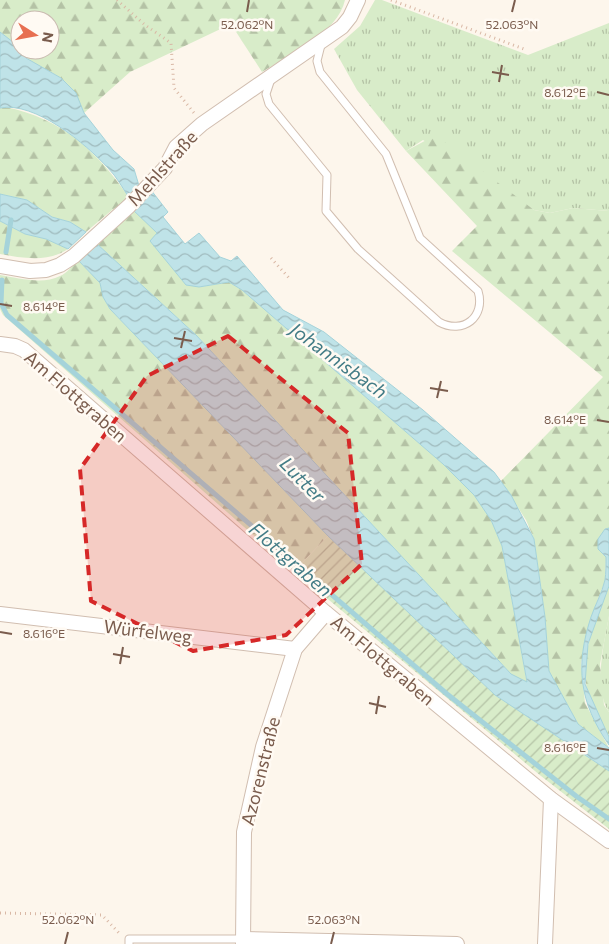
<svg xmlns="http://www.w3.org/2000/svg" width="609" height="944" viewBox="0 0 609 944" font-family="Commissioner,sans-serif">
	<defs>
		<pattern id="grass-tufts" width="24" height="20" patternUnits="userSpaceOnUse" patternTransform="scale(1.25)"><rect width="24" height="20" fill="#d8ecc9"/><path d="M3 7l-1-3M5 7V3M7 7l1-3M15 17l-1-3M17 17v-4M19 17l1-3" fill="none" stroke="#b4c2a5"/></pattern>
		<pattern id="forest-firs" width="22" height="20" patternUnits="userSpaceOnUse" patternTransform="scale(1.25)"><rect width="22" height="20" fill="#d8ecc9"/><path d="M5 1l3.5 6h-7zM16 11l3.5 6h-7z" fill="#b4c2a5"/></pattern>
		<pattern id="garden-furrows" width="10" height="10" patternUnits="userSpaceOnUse" patternTransform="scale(1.25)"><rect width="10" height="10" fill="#d8ecc9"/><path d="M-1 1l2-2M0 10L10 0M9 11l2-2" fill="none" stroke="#b4c2a5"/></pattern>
		<pattern id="water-waves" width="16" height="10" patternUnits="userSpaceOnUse" patternTransform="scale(1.25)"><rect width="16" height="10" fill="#bfe3e8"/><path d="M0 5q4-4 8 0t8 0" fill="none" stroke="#a0bbbe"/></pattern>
	</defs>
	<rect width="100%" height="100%" fill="#fdf6ec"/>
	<g fill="url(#grass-tufts)">
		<polygon points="375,0 382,0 528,55 609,23 609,211 573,208 550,213 534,210 423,140 406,151 357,90 334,49 360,26"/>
		<path d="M609 616V712C593 688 604 643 609 616Z"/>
	</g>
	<g fill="url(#forest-firs)">
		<path d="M0 0H345C338 33 289 55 262 72L231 24 130 72 84 113C78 99 72 85 59 77 46 68 29 64 20 50H50V20H20V49L0 32Z"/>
		<path d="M5 107C62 118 98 152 130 199L112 210 86 232 70 222 52 217 27 200 0 194V108Z"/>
		<polygon points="432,137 438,137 534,210 550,213 573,208 609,211 609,528 605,529 598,549 606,557 605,581 591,617 581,663 585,703 609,748 578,724 549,671 545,617 534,539 526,520 501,481 603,377 452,251 477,226 406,151"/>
		<polygon points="132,209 158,233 199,287 229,282 242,290 443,464 474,495 491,520 502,546 527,683 511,674 196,335 96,243"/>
		<path d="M0 221 25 234 46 239 68 249C47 263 23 258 0 254Z"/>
		<path d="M78 260 100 283 103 297 110 309 328 536 294 571 3 315 0 309V275C18 278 43 285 60 276 67 273 73 265 78 260Z"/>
		<path d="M609 586V616L600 664 604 705 609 712V737C570 683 586 642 609 586Z"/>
	</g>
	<polygon fill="url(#garden-furrows)" points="328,536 495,695 609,771 609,829 541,776 294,571"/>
	<g fill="url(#water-waves)" stroke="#a5d3da">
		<path d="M0 32 18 46 26 58 61 78 76 93 84 113 113 150 134 169 140 189 130 199C123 189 117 177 108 168 86 144 35 101 0 108Z"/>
		<polygon points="151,190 168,212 163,217 185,244 199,233 220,257 231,261 237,256 283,310 324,332 423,410 494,472 511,495 534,539 545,617 549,671 578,724 609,748 609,771 495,695 328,536 110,309 103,297 100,283 78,260 96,243 196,335 511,674 527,682 502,546 491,520 474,495 443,464 242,290 229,282 199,287 186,285 150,241 157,233 132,209"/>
		<polygon points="0,194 27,200 52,217 70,222 86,232 68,249 46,239 25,234 0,221"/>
		<path d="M609 528V586L588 644 585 684 609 737V745C579 702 575 666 591 617 595 605 602 593 605 580 606 573 606 565 606 557L598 549V539L605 529Z"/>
	</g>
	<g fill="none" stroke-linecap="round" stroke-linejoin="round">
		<g stroke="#a5d3da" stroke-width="5">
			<polyline points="6,252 11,220"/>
			<polyline points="2,280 1,303 7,315 447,694 576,796 609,819"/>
		</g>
		<g stroke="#d1beb0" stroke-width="9">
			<g id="lane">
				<path d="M271 79 266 94 269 104 327 175 326 211 358 249 439 322C463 335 486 317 478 291L420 238 386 154 320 72 317 61 321 45"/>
				<polyline points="129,944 129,939 243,939"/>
			</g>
		</g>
		<g stroke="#d1beb0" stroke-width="16">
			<g id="street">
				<polyline points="0,266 30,271 46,270 60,265 74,256 129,206 165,168 176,147 202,124 342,27 350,17 358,0"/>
				<polyline points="0,344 15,346 24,350 326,613 551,799 609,841"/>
				<polyline points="0,614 295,649"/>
				<polyline points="243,939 457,944"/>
				<polyline points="243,944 244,832 263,747 295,649 326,613"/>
				<polyline points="545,944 551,799"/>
			</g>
		</g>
		<g stroke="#d9b8a5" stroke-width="3" stroke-dasharray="1 4" stroke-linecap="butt">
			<polyline points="117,0 145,25 171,43 174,88 194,113"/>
			<polyline points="391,0 524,49"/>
			<polyline points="271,258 289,278"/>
			<polyline points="0,913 102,915 120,934"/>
		</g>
		<use href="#lane" stroke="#fff" stroke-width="7"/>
		<use href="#street" stroke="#fff" stroke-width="14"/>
	</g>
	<path fill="#d62828" fill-opacity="0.2" stroke="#d62828" stroke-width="4" stroke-dasharray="10 6" stroke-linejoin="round" d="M228 336 348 433 362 564 286 635 193 651 91 601 80 469 147 376Z"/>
	<path fill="none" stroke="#7a5c4d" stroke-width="2" d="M247 12 249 0M512 12 515 0M492 72 509 75M499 82 502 65M597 92 609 95M0 304 12 306M174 338 192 341M181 348 185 331M430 388 448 391M437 398 441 381M597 420 609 422M0 632 12 634M113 654 130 657M120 664 123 647M369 703 386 707M376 714 379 696M597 748 609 750M65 944 68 932M331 944 334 932"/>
	<g text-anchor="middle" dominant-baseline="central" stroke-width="5" stroke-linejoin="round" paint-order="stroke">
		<g font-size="18" fill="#7a5c4d" stroke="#fffaf3">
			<text transform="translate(162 168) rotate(-48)">Mehlstraße</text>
			<text transform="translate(76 396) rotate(41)">Am Flottgraben</text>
			<text transform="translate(148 631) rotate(7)">Würfelweg</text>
			<text transform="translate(383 660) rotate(40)">Am Flottgraben</text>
			<text transform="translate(260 771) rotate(-76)">Azorenstraße</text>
		</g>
		<g font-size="19" font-style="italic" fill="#437c86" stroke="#fffaf3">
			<text transform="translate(339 360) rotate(36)">Johannisbach</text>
			<text transform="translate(303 479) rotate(45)">Lutter</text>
			<text transform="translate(291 559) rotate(41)">Flottgraben</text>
		</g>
	</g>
	<g font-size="12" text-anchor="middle" fill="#7a5c4d" stroke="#fffaf3" stroke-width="5" stroke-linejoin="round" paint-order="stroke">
		<text x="247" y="29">52.062°N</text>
		<text x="512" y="29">52.063°N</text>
		<text x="565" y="97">8.612°E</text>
		<text x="44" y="311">8.614°E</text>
		<text x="565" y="424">8.614°E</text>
		<text x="44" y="638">8.616°E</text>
		<text x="565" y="752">8.616°E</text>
		<text x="68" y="924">52.062°N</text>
		<text x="334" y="924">52.063°N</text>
	</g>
	<g transform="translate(35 35) rotate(101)"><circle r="24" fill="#fffaf3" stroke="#cabbb1"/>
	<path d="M0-4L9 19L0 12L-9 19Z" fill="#e76f51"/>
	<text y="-8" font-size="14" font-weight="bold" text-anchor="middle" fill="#7a5c4d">N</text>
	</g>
</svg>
